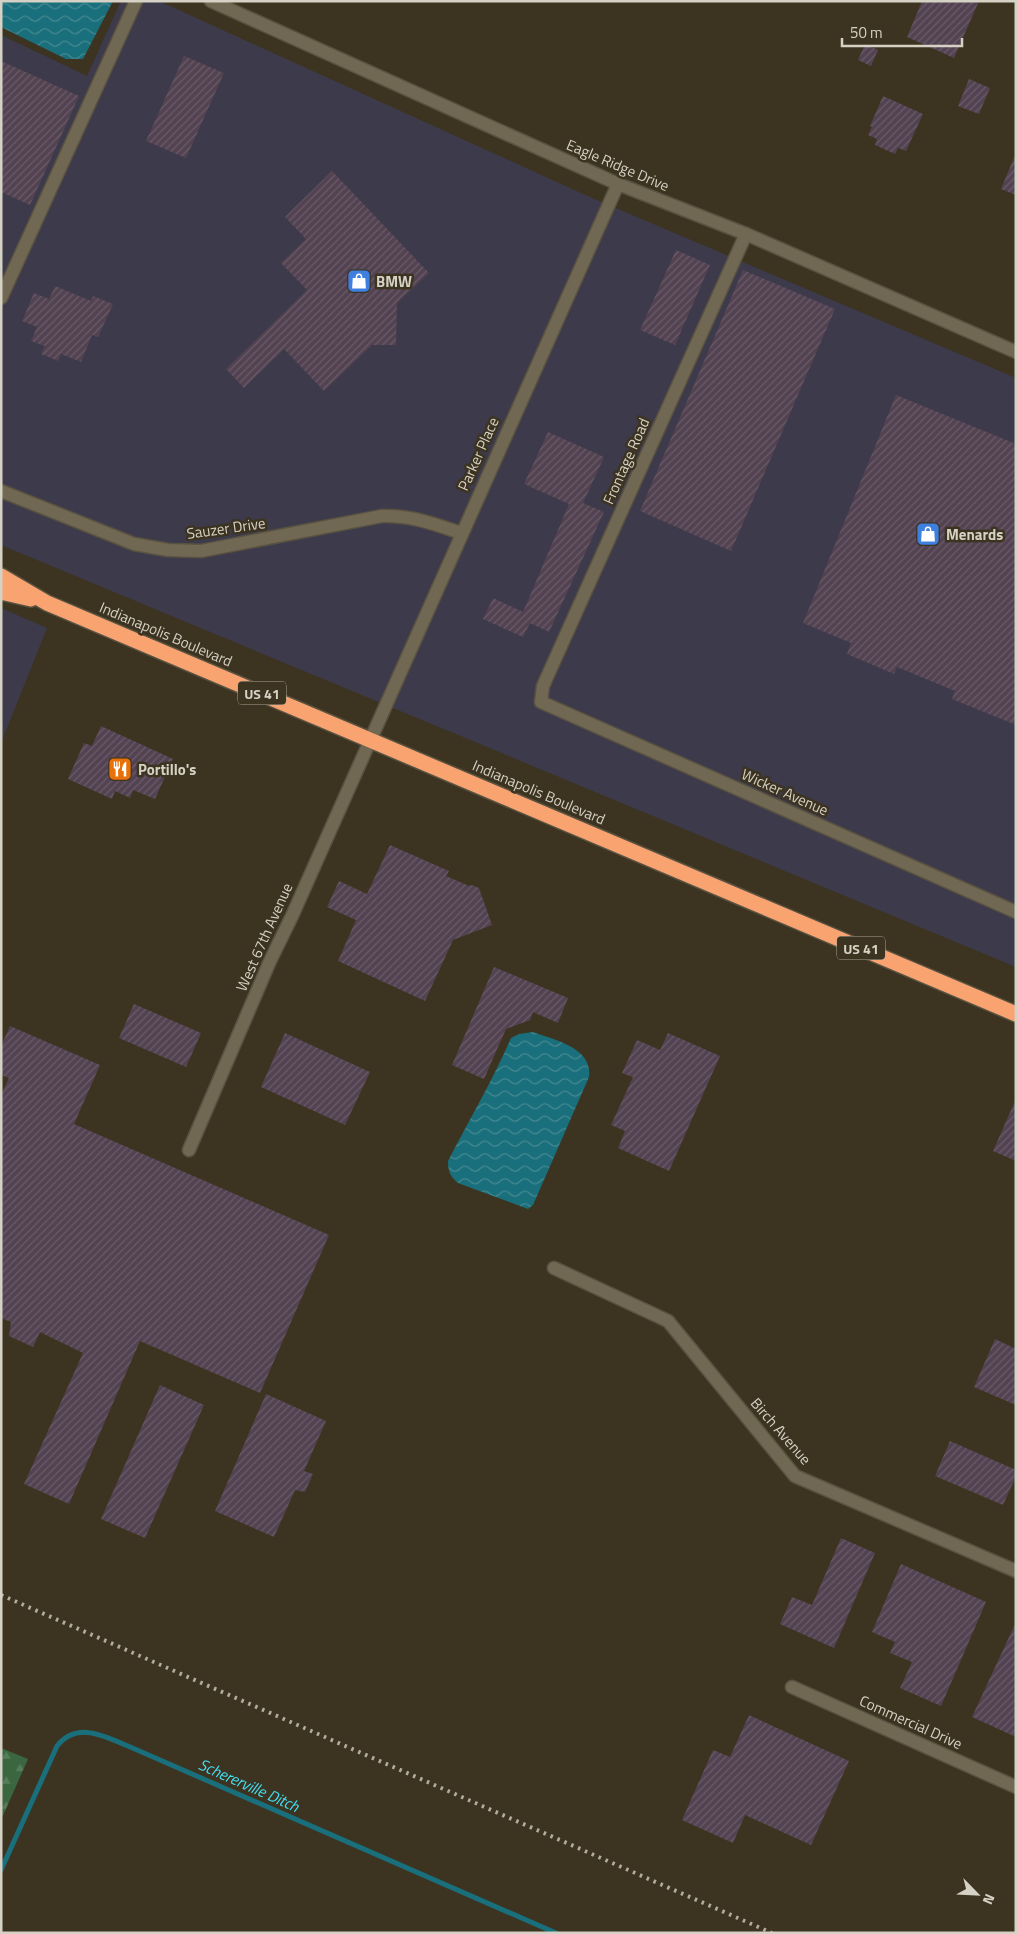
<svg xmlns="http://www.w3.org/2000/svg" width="1017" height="1934" viewBox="0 0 1017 1934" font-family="'Titillium Web',sans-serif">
	<defs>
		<pattern id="forest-firs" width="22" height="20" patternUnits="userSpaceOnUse" patternTransform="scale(1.25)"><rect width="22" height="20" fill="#3b6740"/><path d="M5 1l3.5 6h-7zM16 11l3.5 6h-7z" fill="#577c5a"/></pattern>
		<pattern id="water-waves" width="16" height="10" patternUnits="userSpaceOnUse" patternTransform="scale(1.25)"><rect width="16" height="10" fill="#196f7b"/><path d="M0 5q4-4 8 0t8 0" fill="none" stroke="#458992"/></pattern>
		<pattern id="building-hatch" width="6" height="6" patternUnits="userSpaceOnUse" patternTransform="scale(1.25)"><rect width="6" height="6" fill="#534251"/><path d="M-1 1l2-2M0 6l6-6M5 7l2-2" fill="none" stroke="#6b5c69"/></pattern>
	</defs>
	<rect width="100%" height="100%" fill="#3c3421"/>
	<g fill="#3d3a4b">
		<polygon points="121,1 159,1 592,198 1016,378 1016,967 1,545 1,35 87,76"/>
		<polygon points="1,608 47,628 1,743"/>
	</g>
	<polygon fill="url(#forest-firs)" points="1,1748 28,1759 1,1820"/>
	<g fill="url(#water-waves)">
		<polygon points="1,1 113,1 83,59 66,59 1,27"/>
		<path d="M533 1032C555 1040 593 1048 589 1077L533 1205 528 1209 458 1183C450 1176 448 1172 448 1161 469 1120 493 1080 511 1038L519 1034Z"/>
	</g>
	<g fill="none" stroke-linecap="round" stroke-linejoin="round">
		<path stroke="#196f7b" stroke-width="5" d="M1 1870 57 1746C77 1721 104 1736 128 1746L556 1933"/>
	</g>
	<g fill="url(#building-hatch)">
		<polygon points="922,1 979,1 954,58 907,37"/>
		<polygon points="865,44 878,50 871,66 858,60"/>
		<polygon points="184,56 224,73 186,158 146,141"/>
		<polygon points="1,61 79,96 30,205 1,192"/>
		<polygon points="969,79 990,88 979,114 958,106"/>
		<polygon points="883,96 923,114 906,151 898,148 895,154 875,145 877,139 868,135 872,127 870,126"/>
		<polygon points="1016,153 1016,195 1001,189"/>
		<polygon points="332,171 429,273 397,303 396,345 372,345 324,391 284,349 244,388 226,369 307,290 281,263 306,239 285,217"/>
		<polygon points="676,250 710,265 675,345 640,330"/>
		<polygon points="743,270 835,309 731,551 640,511"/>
		<polygon points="55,286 91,301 93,296 113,304 98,337 92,335 81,362 61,354 58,361 41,354 45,346 31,341 37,327 22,321 34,293 49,299"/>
		<polygon points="896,395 1016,444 1016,725 952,699 955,691 897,667 894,674 847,654 851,643 803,623"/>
		<polygon points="548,432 604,457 583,503 604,512 549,632 530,623 523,637 483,619 493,598 523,612 569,504 524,484"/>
		<polygon points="101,726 173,759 155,799 133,790 130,798 115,791 112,799 68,779 84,743 92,746"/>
		<polygon points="390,845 449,871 446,876 469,886 472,885 479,888 492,925 453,940 425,1001 338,961 356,920 327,907 339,881 367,894"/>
		<polygon points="494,967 568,998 558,1023 533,1012 530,1020 506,1029 484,1079 452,1065"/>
		<polygon points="134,1004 201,1033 186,1067 119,1038"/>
		<polygon points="10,1026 100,1065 74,1124 329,1235 260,1393 140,1341 69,1504 24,1484 83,1353 40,1332 33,1347 9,1336 11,1322 1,1318 1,1095 9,1078 1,1075 1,1046"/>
		<polygon points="285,1033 370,1072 345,1125 261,1087"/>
		<polygon points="668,1033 720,1056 669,1171 618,1148 625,1131 611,1125 633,1077 622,1073 637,1040 660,1050"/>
		<polygon points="1016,1099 1016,1161 993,1151"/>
		<polygon points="995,1339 1016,1349 1016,1405 974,1387"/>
		<polygon points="160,1385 204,1405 145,1538 101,1519"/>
		<polygon points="266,1394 326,1421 304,1471 313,1474 305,1492 295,1490 274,1537 215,1511"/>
		<polygon points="950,1441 1016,1470 1016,1476 1003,1505 935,1476"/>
		<polygon points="841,1538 875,1553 834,1648 780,1624 792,1597 812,1605"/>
		<polygon points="901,1564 986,1602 941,1706 900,1688 912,1662 890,1653 895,1642 872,1632"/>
		<polygon points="1016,1622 1016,1737 972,1717"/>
		<polygon points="749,1715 849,1761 811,1845 745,1815 733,1843 682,1820 713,1750 730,1757"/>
	</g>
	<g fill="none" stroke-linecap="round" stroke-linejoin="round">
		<g stroke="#595241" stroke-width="15">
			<g id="minor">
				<polyline points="211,1 618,184 746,234 1016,352"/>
				<polyline points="746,234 543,686 541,702 1016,912"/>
				<polyline points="1,298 136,1"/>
				<path d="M1 491 134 544 168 550 201 551 382 516C411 515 434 524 461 533"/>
				<polyline points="189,1150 270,961 292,916 618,184"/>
				<polyline points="554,1268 668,1321 795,1476 1016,1571"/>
				<polyline points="792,1687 1016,1787"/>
			</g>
		</g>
		<g stroke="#595241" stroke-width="18">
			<g id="highway">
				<polyline points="1,576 47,603 1016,1014"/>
				<polyline points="1,592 31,599"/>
			</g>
		</g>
		<use href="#minor" stroke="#716853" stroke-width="12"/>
		<use href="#highway" stroke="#f9a371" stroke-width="15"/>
		<polyline stroke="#b2ad9f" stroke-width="4" stroke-dasharray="2.5 5" stroke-linecap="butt" points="1,1595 772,1933"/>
	</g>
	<defs>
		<g id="shop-square" transform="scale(1.25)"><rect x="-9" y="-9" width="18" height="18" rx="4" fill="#3f7fe0" stroke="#3c3421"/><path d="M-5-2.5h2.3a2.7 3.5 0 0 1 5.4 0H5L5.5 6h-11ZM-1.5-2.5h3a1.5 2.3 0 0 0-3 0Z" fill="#fff"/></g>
		<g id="restaurant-square" transform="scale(1.25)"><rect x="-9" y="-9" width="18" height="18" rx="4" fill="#e8710a" stroke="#3c3421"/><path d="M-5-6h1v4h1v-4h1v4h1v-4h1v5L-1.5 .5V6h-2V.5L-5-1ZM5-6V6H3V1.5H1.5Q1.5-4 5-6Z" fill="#fff"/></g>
	</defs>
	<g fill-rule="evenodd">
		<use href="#shop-square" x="359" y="281"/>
		<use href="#shop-square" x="928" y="534"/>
		<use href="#restaurant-square" x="120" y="769"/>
	</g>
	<g text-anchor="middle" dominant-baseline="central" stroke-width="5" stroke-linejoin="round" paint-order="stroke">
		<g fill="#3c3421" stroke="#a8a294" stroke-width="1">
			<rect x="238" y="681.5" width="48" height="23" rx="4"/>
			<rect x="837" y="936.5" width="48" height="23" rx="4"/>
		</g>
		<g font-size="14" font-weight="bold" fill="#d6d1c5">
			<text x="262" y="693">US 41</text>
			<text x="861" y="948">US 41</text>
		</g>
		<g font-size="15" fill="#d6d1c5" stroke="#3c3421">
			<text transform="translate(618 165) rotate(23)">Eagle Ridge Drive</text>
			<text transform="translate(478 454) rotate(-66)">Parker Place</text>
			<text transform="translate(626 461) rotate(-66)">Frontage Road</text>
			<text transform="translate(226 528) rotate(-8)">Sauzer Drive</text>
			<text transform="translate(166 634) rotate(23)">Indianapolis Boulevard</text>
			<text transform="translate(539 792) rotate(23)">Indianapolis Boulevard</text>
			<text transform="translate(785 792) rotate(24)">Wicker Avenue</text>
			<text transform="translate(264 937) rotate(-66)">West 67th Avenue</text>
			<text transform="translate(781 1431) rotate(49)">Birch Avenue</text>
			<text transform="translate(911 1722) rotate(24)">Commercial Drive</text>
		</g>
		<g font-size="15" font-weight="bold" fill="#d6d1c5" stroke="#3c3421" text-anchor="start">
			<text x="376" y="281">BMW</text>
			<text x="946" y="534">Menards</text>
			<text x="138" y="769">Portillo's</text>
		</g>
		<g font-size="16" font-style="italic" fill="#43dff4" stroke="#3c3421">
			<text transform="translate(249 1785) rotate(24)">Schererville Ditch</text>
		</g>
	</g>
	<rect width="1017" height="1934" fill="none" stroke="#d6d1c5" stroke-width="5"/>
	<g transform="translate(977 1894) rotate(114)" stroke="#3c3421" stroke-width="4" paint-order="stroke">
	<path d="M0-4L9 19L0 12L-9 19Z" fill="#d6d1c5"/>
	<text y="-8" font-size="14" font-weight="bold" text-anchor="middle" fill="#d6d1c5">N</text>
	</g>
	<path d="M842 38v8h120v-8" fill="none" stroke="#d6d1c5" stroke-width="2.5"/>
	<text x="850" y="38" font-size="15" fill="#d6d1c5" stroke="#3c3421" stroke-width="4" paint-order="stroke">50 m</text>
</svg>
